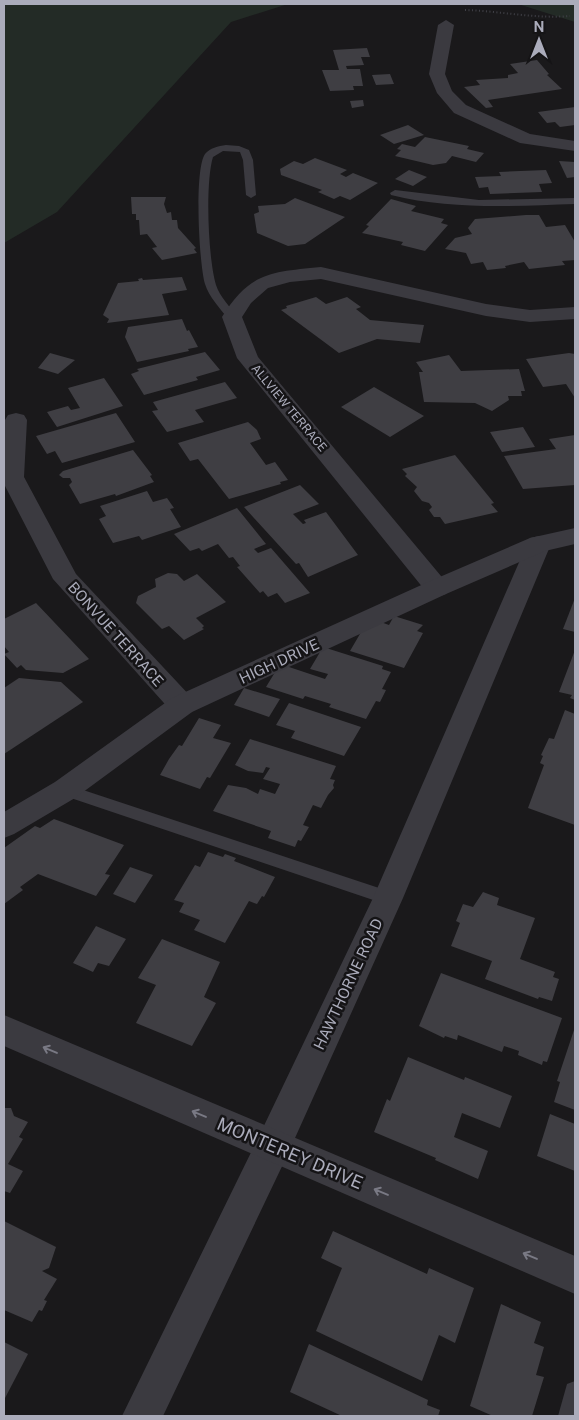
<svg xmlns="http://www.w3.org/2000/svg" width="579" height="1420" viewBox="0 0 579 1420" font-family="'Public Sans',sans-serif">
	<rect width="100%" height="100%" fill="#1a191b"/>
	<g fill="#232b26">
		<polygon points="4,4 288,4 231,22 57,212 4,243"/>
		<polygon points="518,4 575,4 575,22"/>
	</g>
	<g fill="#3f3e43">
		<polygon points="367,48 370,57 361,57 364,65 346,66 347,69 360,69 363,86 353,86 354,90 330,91 322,70 339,70 333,50"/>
		<polygon points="537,60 549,74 547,75 562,89 488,100 493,107 486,108 464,87 480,85 476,80 508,78 508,75 518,73 510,64"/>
		<polygon points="390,74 394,84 376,85 372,75"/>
		<polygon points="363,100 364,106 352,108 350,101"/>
		<polygon points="575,107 575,125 560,127 555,122 547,123 538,112"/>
		<polygon points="408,125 424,135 394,144 380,135"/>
		<polygon points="425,137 469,146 467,149 484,153 476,162 452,156 446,163 433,165 395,156 401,150 397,149 402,144 415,147"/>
		<polygon points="315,158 347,170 340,174 346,177 353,173 378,183 350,200 340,196 334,199 318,192 322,190 281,175 280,169 294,161 303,164"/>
		<polygon points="559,161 575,162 575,177 567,178"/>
		<polygon points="409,170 427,177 413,186 395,179"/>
		<polygon points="546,170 552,183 539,184 542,192 490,194 488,187 479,188 475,177 501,176 499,172"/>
		<polygon points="131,197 166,197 164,204 167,213 171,212 172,220 177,220 178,228 196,248 194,249 197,253 162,260 152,248 157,247 147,234 140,235 139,220 136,220 136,214 132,214"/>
		<polygon points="295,198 345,217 305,244 288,246 257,233 254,214 259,212 258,206 285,204"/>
		<polygon points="391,199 416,206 411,211 444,219 441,223 448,225 425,251 401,245 403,242 362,233 369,226 366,225"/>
		<polygon points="526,215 539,215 546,227 565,225 575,242 575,260 562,261 565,265 529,269 524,262 505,266 506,268 487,270 483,262 471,264 466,253 445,249 455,238 472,234 468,228 475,219"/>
		<polygon points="182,277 187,290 162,294 169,315 107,323 109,319 103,315 118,283 139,281 138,279 142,278 143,280"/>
		<polygon points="316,297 326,304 347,297 361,307 356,309 370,320 424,325 420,343 377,339 339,353 281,310 287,308 286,306"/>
		<polygon points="182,319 187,331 189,330 198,347 188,349 189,351 137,362 125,337 128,327"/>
		<polygon points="205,352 220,370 196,377 198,380 144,395 131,374 139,371 137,369"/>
		<polygon points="50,353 75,360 58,374 38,368"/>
		<polygon points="569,353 575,354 575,398 566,384 543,387 526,359"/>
		<polygon points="449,355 461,371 519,369 525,391 521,391 522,396 508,396 509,400 492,411 475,403 424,402 419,372 423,372 416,362"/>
		<polygon points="104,378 123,406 57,427 47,412 68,406 71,410 80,408 68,388"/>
		<polygon points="225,382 237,398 195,410 204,422 167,432 152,411 158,410 153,402"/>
		<polygon points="374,387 424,416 390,437 341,407"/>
		<polygon points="116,413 135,442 62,463 55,451 47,454 36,436"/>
		<polygon points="248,422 257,430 261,439 250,443 266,465 275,462 288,480 280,482 281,484 229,499 198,459 190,461 178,443"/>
		<polygon points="523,427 535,447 502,452 490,432"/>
		<polygon points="575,435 575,485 523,489 504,456 556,449 549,439"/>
		<polygon points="133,450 152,475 150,476 154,482 116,496 115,494 80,504 69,485 72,482 70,478 63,478 59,475 63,471"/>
		<polygon points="455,455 494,503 491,504 498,512 445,524 440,517 434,517 429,510 432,507 429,503 422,501 414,491 417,487 405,476 407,474 402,469"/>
		<polygon points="300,485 319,504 293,514 303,524 306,523 304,520 326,512 358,555 308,577 299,563 296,564 244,507"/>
		<polygon points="147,491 153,502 167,498 174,508 170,509 181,527 142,540 139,536 113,543 99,519 106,516 100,506"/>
		<polygon points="237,508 266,544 254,549 258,553 271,548 310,593 285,603 277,593 268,597 263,591 260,593 237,567 240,566 233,557 229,558 218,544 202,551 199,548 190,551 174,534"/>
		<polygon points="168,573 177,574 184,581 197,574 226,602 196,618 204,626 202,628 204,629 184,640 169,626 162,629 136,603 138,596 156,587 155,579"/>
		<polygon points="575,598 575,632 563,629"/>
		<polygon points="36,603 89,659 63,673 26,670 21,665 17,668 4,654 9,652 4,646 4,619"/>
		<polygon points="394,616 423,625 417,631 423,633 404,668 350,651 364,627 375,620 389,625"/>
		<polygon points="323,647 383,666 382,669 391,672 382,689 386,690 380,702 376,701 366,719 329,707 331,704 305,696 303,699 266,687 280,664 325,679 328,674 310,669"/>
		<polygon points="575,650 575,700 570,698 572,695 559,692"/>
		<polygon points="19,678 61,682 83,702 4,754 4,688"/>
		<polygon points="244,688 280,699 269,717 234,705"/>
		<polygon points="289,703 361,727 344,756 291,738 295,731 276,725"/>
		<polygon points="565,710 575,714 575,825 528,808 544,765 540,763 543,756 541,755 549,738 554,739"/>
		<polygon points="199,718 221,725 213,738 231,743 210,778 207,777 200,789 160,775 169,759 179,745 182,746"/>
		<polygon points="250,739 336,766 330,779 335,780 333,785 334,788 328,795 321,808 313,805 303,825 309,827 301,841 298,840 295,847 268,838 271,831 213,811 228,785 246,788 258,794 260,789 275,794 280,784 263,779 270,768 266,767 263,773 248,771 235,765"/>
		<polygon points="54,819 124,845 105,874 110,875 96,896 38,874 20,887 23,890 4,904 4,848 35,826 40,828"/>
		<polygon points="208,852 223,857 225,854 236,858 234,861 275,877 264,897 262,896 257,904 249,901 225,943 194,930 200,920 179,912 184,903 174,900 195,865 200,867"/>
		<polygon points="130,867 153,875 135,903 113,894"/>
		<polygon points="483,892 499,898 497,905 535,918 520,959 555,972 553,977 559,979 552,1001 539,997 538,999 485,979 492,961 451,946 460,923 456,921 463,904 473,907"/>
		<polygon points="96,926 126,939 109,966 98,963 93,972 73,963"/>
		<polygon points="162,939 220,962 204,997 216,1003 192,1046 136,1023 156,985 138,978"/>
		<polygon points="441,973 562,1018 547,1062 543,1061 542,1065 518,1055 519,1051 504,1046 502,1052 458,1035 457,1040 445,1036 444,1038 419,1026"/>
		<polygon points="575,1027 575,1110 554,1102 560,1082 557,1081"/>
		<polygon points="408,1057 464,1080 465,1077 512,1096 500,1128 462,1113 454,1137 488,1151 478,1179 435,1160 436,1158 374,1132 387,1099 390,1101"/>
		<polygon points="4,1108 11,1108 14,1116 28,1122 19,1137 23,1139 8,1164 23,1171 10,1193 4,1191"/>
		<polygon points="550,1114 575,1124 575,1171 537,1156"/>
		<polygon points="4,1221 56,1247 49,1268 42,1271 57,1279 44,1300 47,1301 42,1311 39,1310 32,1322 4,1310"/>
		<polygon points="333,1231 427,1274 429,1268 474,1288 455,1343 439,1335 422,1381 316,1331 342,1268 321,1258"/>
		<polygon points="501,1304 541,1322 534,1343 544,1347 536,1375 544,1377 532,1416 493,1416 470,1406"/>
		<polygon points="4,1342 28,1354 4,1400"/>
		<polygon points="309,1344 428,1400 427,1405 440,1410 438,1416 342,1416 290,1392"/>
	</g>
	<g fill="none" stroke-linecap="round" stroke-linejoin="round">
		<path stroke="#404047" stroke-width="2" stroke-dasharray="1 2.5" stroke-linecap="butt" d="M465 10C500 11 535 19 570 16"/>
		<g fill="#3b3a40" fill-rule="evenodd">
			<path d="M226 145 239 146 249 150 253 160 256 195 251 198 246 195 243 160 240 152 223 151 213 157C205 183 208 258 216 285 220 297 230 307 238 317L232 320 228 319C220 308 209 297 205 284 199 264 194 170 205 154 210 148 218 146 226 145Z"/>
			<path d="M395 190 479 200 575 198V204C514 206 451 210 391 195L390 193Z"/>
			<polygon points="65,784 388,891 394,893 396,898 394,903 388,905 59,794 57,790 59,786"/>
			<polygon points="575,1381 575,1416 558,1416 567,1384"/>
		</g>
		<g fill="#3b3a40" fill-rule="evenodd">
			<polygon points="446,20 454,25 445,74 452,91 466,105 530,134 575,141 575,151 520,143 454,113 437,93 429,74 438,25"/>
			<path d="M321 267 486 304 530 310 575 307V319L530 322 486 316 321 279 290 282 268 288 251 303 242 317 258 357 446 582 450 588 446 594 437 597 428 594 237 358 222 317C250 272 271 272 321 267Z"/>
			<polygon points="16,413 24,415 27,420 24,477 76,574 192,698 196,705 192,712 182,715 172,712 53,579 4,484 5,420 8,415"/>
			<polygon points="539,536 548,538 551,544 403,898 286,1158 163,1416 122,1416 260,1134 373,898 527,544 530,538"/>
		</g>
		<g fill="#3b3a40" fill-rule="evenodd">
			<polygon points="575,528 575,544 545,551 446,594 192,712 75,798 14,834 4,838 4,812 55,782 172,698 428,582 530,538"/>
			<polygon points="4,1015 575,1256 575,1294 4,1046"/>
		</g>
	</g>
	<defs><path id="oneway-shaft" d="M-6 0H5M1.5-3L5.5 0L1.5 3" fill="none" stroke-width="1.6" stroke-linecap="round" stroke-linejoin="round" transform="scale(1.25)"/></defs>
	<g stroke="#797984">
		<use href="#oneway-shaft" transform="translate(50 1050) rotate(-157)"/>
		<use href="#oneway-shaft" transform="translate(199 1114) rotate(-157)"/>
		<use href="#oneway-shaft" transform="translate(381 1192) rotate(-157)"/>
		<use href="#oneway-shaft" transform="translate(530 1256) rotate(-157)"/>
	</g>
	<g text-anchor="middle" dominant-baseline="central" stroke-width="5" stroke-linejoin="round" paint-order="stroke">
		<g font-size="12" fill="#abacbb" stroke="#151416">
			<text transform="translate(289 408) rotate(50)">ALLVIEW TERRACE</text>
		</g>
		<g font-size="15" fill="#abacbb" stroke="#151416">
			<text transform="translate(116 634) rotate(48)">BONVUE TERRACE</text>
			<text transform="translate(279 661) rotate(-25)">HIGH DRIVE</text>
			<text transform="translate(348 984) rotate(-65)">HAWTHORNE ROAD</text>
		</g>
		<g font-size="18" fill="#abacbb" stroke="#151416">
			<text transform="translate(290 1153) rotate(23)">MONTEREY DRIVE</text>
		</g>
	</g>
	<rect width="579" height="1420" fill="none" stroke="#abacbb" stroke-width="10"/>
	<g transform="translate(539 40)" stroke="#151416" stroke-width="4" paint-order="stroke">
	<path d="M0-4L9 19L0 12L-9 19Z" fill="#abacbb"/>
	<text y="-8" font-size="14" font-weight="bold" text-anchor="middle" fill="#abacbb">N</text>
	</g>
</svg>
